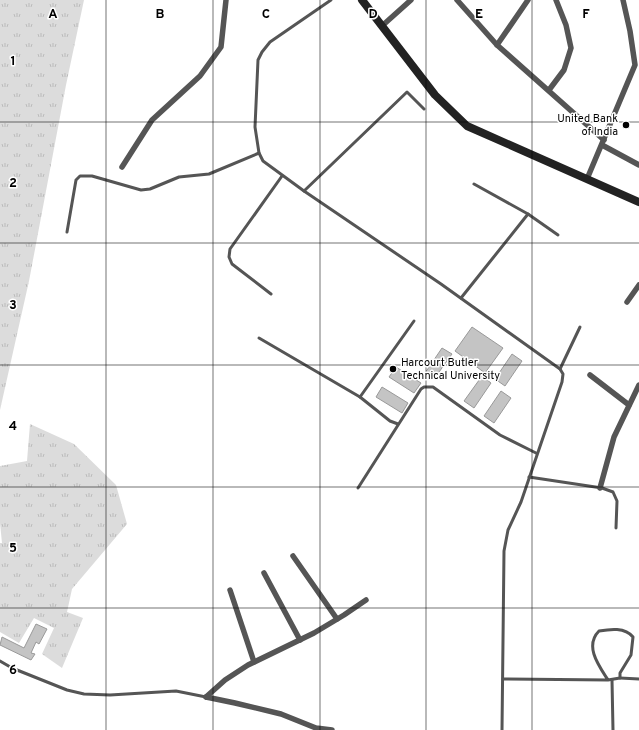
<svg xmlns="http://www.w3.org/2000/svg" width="639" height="730" viewBox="0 0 639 730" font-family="Overpass,sans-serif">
	<defs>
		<pattern id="grass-tufts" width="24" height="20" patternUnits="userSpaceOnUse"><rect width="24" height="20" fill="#dcdcdc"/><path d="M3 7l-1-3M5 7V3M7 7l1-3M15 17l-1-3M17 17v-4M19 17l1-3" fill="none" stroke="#bbb"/></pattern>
	</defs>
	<rect width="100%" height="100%" fill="#fff"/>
	<g fill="url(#grass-tufts)">
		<polygon points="0,0 84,0 66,85 29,281 0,410"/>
		<polygon points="30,424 74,444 116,485 127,524 72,589 67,612 83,618 62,668 42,654 54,628 34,618 19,643 0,632 0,543 2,543 0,523 0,466 27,461"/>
	</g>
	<g fill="#c4c4c4" stroke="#999">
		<polygon points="472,327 503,348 485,373 455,351"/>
		<polygon points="442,348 452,354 434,379 425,373"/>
		<polygon points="512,354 522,361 505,386 495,379"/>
		<polygon points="396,367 421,383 414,393 389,377"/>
		<polygon points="482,376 491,383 474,408 464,401"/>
		<polygon points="382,387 408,403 402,413 376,397"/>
		<polygon points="501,391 511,398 494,423 484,416"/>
		<polygon points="36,624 47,629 39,644 36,642 31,653 35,654 31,660 0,645 2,637 24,648"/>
	</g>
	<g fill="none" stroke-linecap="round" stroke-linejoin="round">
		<g stroke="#555" stroke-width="3">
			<polyline points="331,0 270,42 262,52 258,60 255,127 259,153 263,161 304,191 441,284 560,369 563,374 562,382 521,502 508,530 504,551 502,730"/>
			<polyline points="304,191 407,92 424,109"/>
			<polyline points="528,214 558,235"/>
			<polyline points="67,232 76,180 80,176 92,176 141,190 150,189 179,177 209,174 259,153"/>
			<polyline points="271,294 232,264 229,257 230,249 282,176"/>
			<polyline points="461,298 528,214 474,184"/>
			<polyline points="259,338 360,397 390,421 398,424"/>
			<polyline points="560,369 580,327"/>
			<polyline points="360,397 414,321"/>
			<polyline points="529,477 602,488 613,492 617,501 616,528"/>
			<polyline points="358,488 421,389 424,387 433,387 500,435 536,453"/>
			<polyline points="0,661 12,668 67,690 84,694 110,695 176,691 206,697"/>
			<polyline points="620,678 639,679"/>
			<path d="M503 679 608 680 620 678V673L631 655 633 637C625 627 610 629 599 631 584 646 599 666 608 680"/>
			<polyline points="612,680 613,730"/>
		</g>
		<g stroke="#555" stroke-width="5.5">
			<polyline points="457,0 497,45 604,140"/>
			<polyline points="383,25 411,0"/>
			<polyline points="497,45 528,0"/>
			<polyline points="549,90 564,70 571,48 566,25 556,0"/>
			<polyline points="602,145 639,165"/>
			<polyline points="122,167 152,120 200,76 221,47 226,0"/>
			<polyline points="587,179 635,65 630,31 623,0"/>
			<polyline points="627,302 639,285"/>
			<polyline points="590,375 629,405"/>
			<polyline points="600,488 614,437 639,385"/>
			<polyline points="293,556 337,619"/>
			<polyline points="264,573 300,640"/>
			<polyline points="230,590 254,662"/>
			<polyline points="206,697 225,680 248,665 314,633 344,615 366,600"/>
			<polyline points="206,697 235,703 281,714 316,728 332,730"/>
		</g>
		<polyline stroke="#222" stroke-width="8" points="362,0 435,95 467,126 639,202"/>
	</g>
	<path fill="none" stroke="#000" stroke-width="1" stroke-opacity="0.55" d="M106 0V730M213 0V730M320 0V730M426 0V730M532 0V730M0 122H639M0 243H639M0 365H639M0 487H639M0 608H639"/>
	<g fill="#000" stroke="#fff" stroke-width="1.5">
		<circle cx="626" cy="125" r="4"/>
		<circle cx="393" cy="369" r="4"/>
	</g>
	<g text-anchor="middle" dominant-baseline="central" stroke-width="3" stroke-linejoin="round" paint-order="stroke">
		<g font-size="11" fill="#000" stroke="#fff" text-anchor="end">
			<text x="618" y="119">United Bank<tspan x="618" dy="13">of India</tspan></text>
			<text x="401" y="363" text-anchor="start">Harcourt Butler<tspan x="401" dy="13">Technical University</tspan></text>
		</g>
	</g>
	<g font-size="13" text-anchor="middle" font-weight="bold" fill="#000" stroke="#fff" stroke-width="3" stroke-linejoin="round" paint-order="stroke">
		<text x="53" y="18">A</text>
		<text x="160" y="18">B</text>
		<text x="266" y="18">C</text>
		<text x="373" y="18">D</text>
		<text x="479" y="18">E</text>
		<text x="586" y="18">F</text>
		<text x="13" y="65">1</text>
		<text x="13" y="187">2</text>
		<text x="13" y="309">3</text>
		<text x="13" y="430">4</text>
		<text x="13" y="552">5</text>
		<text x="13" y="674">6</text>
	</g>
</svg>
